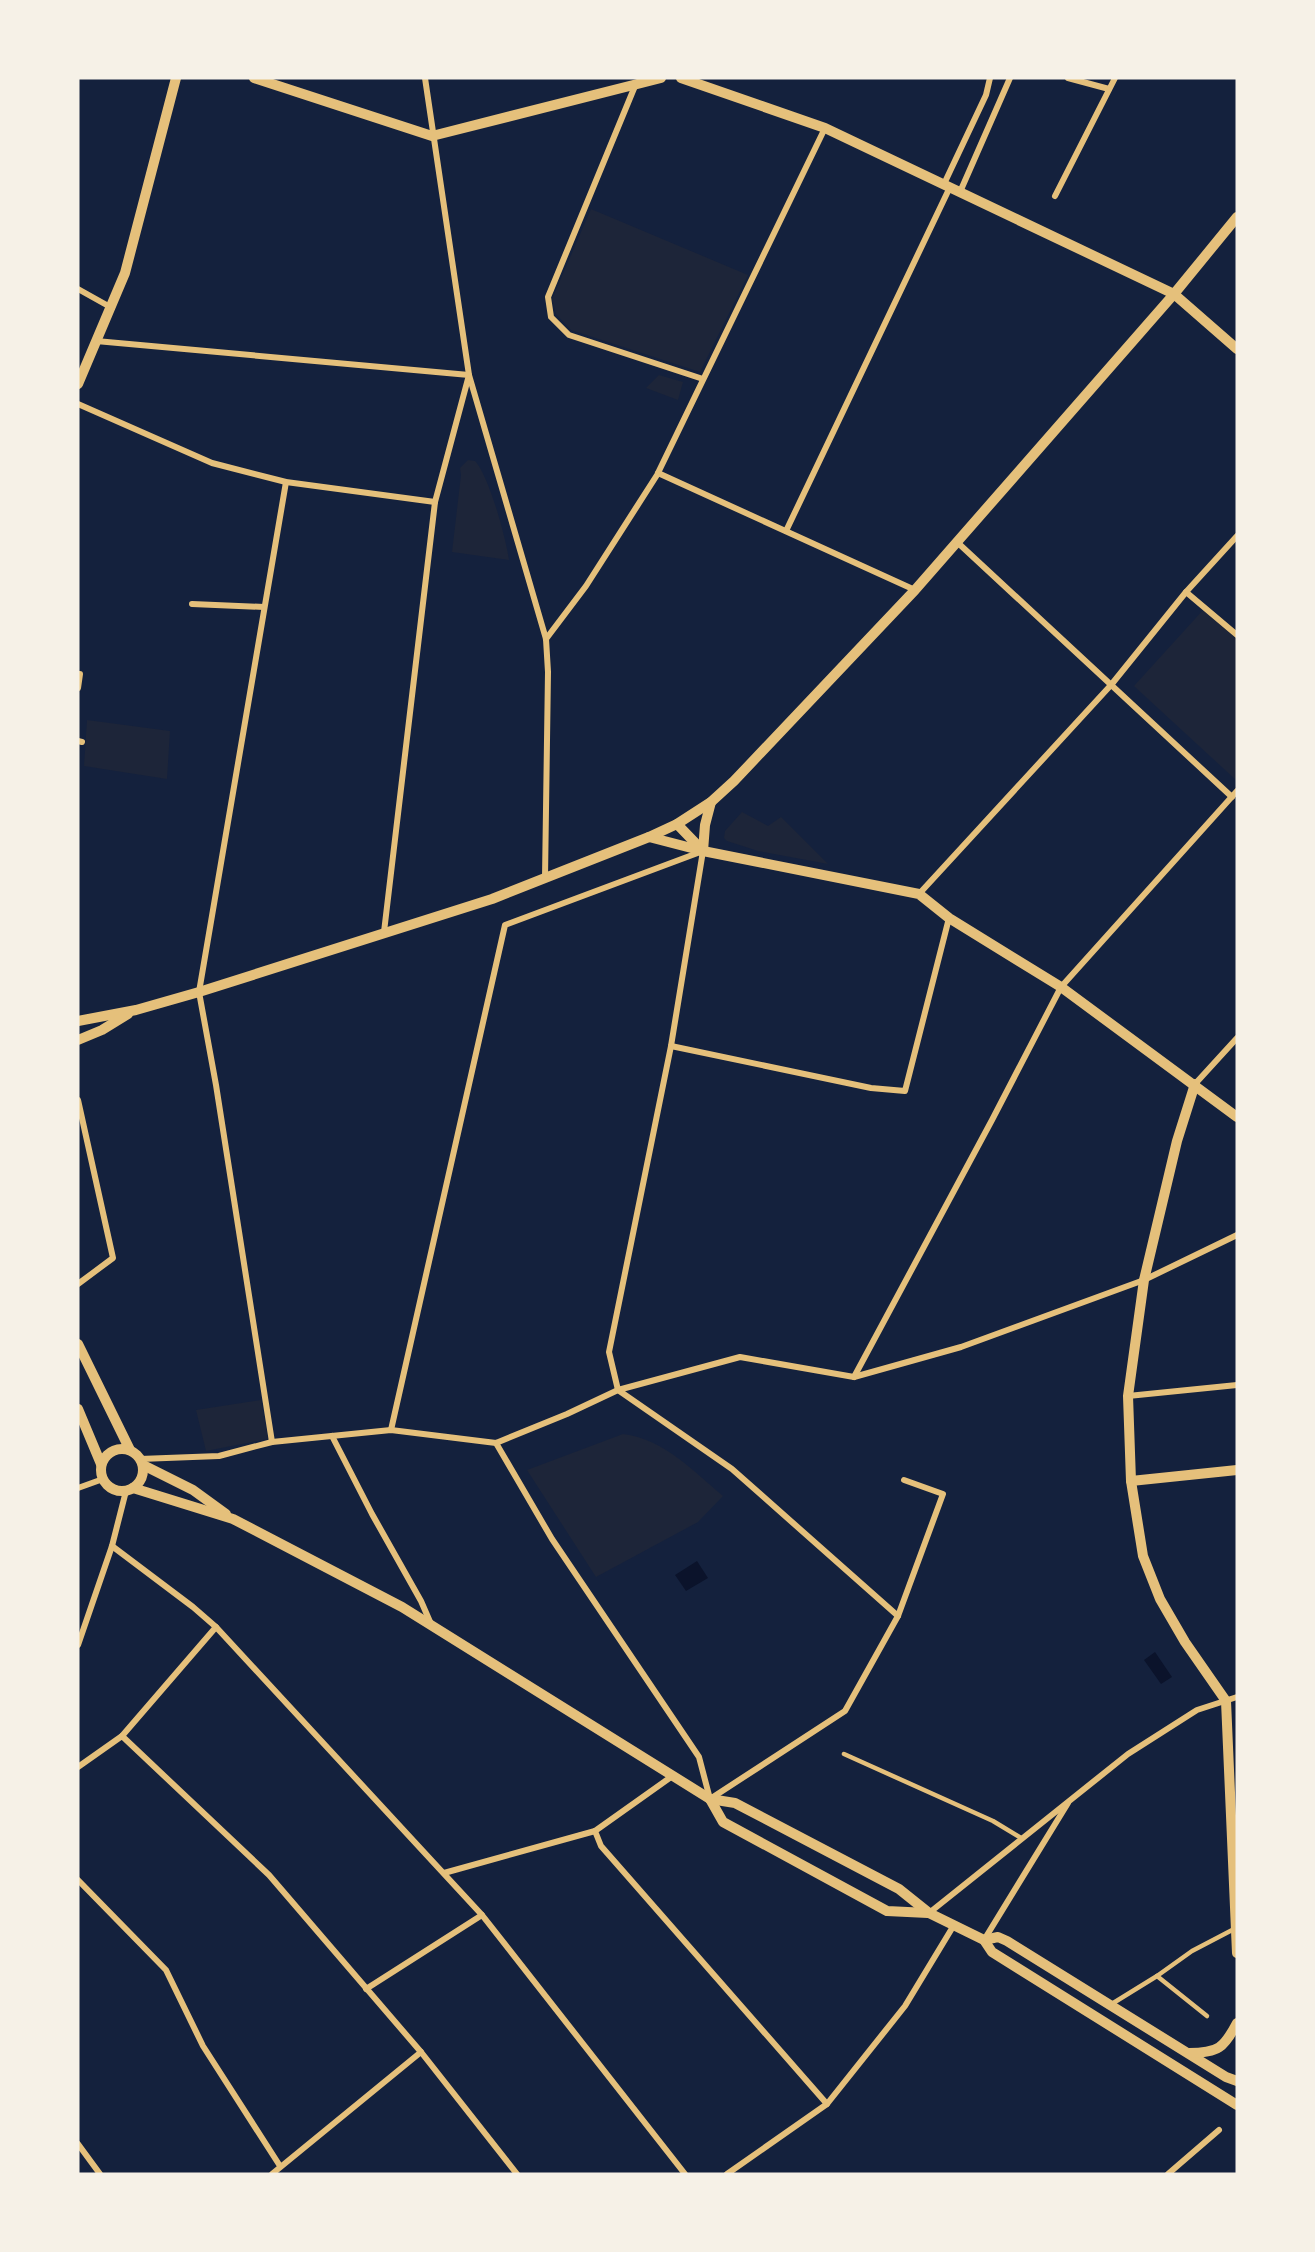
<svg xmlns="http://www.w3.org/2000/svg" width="1315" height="2252" viewBox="0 0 1315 2252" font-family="'Titillium Web',sans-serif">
	<rect width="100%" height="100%" fill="#14213d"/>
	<g fill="#1d2539">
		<polygon points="591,209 748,275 700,372 571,330 556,314 552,299"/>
		<polygon points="659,375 683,382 678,400 646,388"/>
		<path d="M468 460 475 461C489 476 506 538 509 560L452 552 461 475 460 468Z"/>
		<polygon points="1204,609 1237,639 1236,780 1134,686"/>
		<polygon points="87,720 170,731 167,779 84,766"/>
		<polygon points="742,812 768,826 781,817 828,864 758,851 727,841 724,838 725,831"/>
		<polygon points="261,1400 268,1439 206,1451 196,1410"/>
		<path d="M623 1434C664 1439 693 1471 723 1496L698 1522 596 1577 527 1470Z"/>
	</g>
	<g fill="#0b132b">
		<polygon points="697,1561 708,1578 686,1591 675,1575"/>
		<polygon points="1155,1652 1172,1677 1161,1684 1144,1660"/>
	</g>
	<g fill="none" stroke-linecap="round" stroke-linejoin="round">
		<g stroke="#e5c07b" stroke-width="4.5">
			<polyline points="844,1754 993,1821 1021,1838"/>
			<polyline points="1157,1976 1207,2016"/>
			<polyline points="1110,2005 1157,1976 1192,1951 1236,1928"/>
		</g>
		<g stroke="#e5c07b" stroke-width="6">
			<polyline points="1068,78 1109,89"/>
			<polyline points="635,86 548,297 551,317 569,335 703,379"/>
			<polyline points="944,184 986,95 990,78"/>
			<polyline points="960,192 1010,78"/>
			<polyline points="1055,196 1115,78"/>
			<polyline points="78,289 112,308"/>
			<polyline points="96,341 469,375 546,639 548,672 545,878"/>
			<polyline points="78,404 212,463 286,482 435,502"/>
			<polyline points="658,473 915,590"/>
			<polyline points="786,531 950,187"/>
			<polyline points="957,542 1232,797"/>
			<polyline points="1186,592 1237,635"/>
			<polyline points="192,604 264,607"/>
			<polyline points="546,639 586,586 657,475 825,128"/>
			<polyline points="78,674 80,674 78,688"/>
			<polyline points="78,741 82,742"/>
			<polyline points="919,894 1111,685 1186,592 1237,536"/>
			<polyline points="384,932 435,502 469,375 425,78"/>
			<polyline points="671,1046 871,1088 905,1091 949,918"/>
			<polyline points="1195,1084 1237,1038"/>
			<polyline points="78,1100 113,1258 78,1284"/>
			<polyline points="854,1377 992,1120 1061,987 1237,791"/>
			<polyline points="1128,1396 1237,1385"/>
			<polyline points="391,1430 505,925 703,851 671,1046 609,1352 618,1390 732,1469 898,1616"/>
			<polyline points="332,1436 372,1514 421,1601 431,1624"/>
			<polyline points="272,1442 216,1085 199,992 286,482"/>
			<polyline points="496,1443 552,1539 699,1757 710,1799 845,1711 898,1616 943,1494 904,1480"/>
			<polyline points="140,1459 219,1456 272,1442 391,1430 496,1443 567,1414 618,1390 740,1357 854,1377 961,1347 1144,1280 1237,1235"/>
			<polyline points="78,1488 103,1479"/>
			<polyline points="112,1546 193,1607 216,1627 482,1915 685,2174"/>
			<polyline points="78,1645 112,1546 126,1491"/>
			<polyline points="122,1736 216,1627"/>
			<polyline points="78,1767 122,1736 269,1875 421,2052 517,2174"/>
			<polyline points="671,1777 595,1831 601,1846 827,2104"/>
			<polyline points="444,1873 595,1831"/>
			<polyline points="78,1880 166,1970 203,2046 280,2166"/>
			<polyline points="929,1913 1128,1754 1197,1710 1237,1697"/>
			<polyline points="984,1940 1068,1803"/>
			<polyline points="366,1989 482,1915"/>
			<polyline points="78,2144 100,2174"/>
			<polyline points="272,2174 421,2052"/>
			<polyline points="727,2174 827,2104 905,2006 954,1925"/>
			<polyline points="1168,2174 1219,2130"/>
		</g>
		<g stroke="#e5c07b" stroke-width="10">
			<polyline points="254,78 432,136 661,78"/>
			<polyline points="681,78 825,128 1174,294 1237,349"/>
			<polyline points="78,384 125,273 176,78"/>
			<polyline points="677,824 703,851"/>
			<polyline points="649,837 703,851 919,894 949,918 1061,987 1237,1117"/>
			<polyline points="703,851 705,825 711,802"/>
			<polyline points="78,1021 136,1010 199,992 492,899 649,837 677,824 711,802 734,781 915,590 1174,294 1237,217"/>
			<polyline points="78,1040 102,1030 128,1014"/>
			<polyline points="1195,1084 1177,1141 1144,1280 1128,1396 1131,1481 1143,1556 1160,1599 1185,1642 1226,1701 1237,1953"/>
			<polyline points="78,1344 130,1450"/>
			<polyline points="78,1409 101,1464"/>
			<circle cx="122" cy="1470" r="21"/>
			<polyline points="143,1465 193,1490 226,1514"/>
			<polyline points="1131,1481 1237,1470"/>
			<polyline points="133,1488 233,1519 402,1607 710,1799 735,1803 899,1889 929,1913 984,1940 992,1952 1237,2105"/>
			<polyline points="710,1799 723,1822 887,1911 928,1913"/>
			<polyline points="984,1940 998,1937 1007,1941 1226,2077 1237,2081"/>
			<path d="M1189 2053C1218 2053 1224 2048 1237 2023"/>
		</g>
	</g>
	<rect width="1315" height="2252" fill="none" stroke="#f6f1e7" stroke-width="159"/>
</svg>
